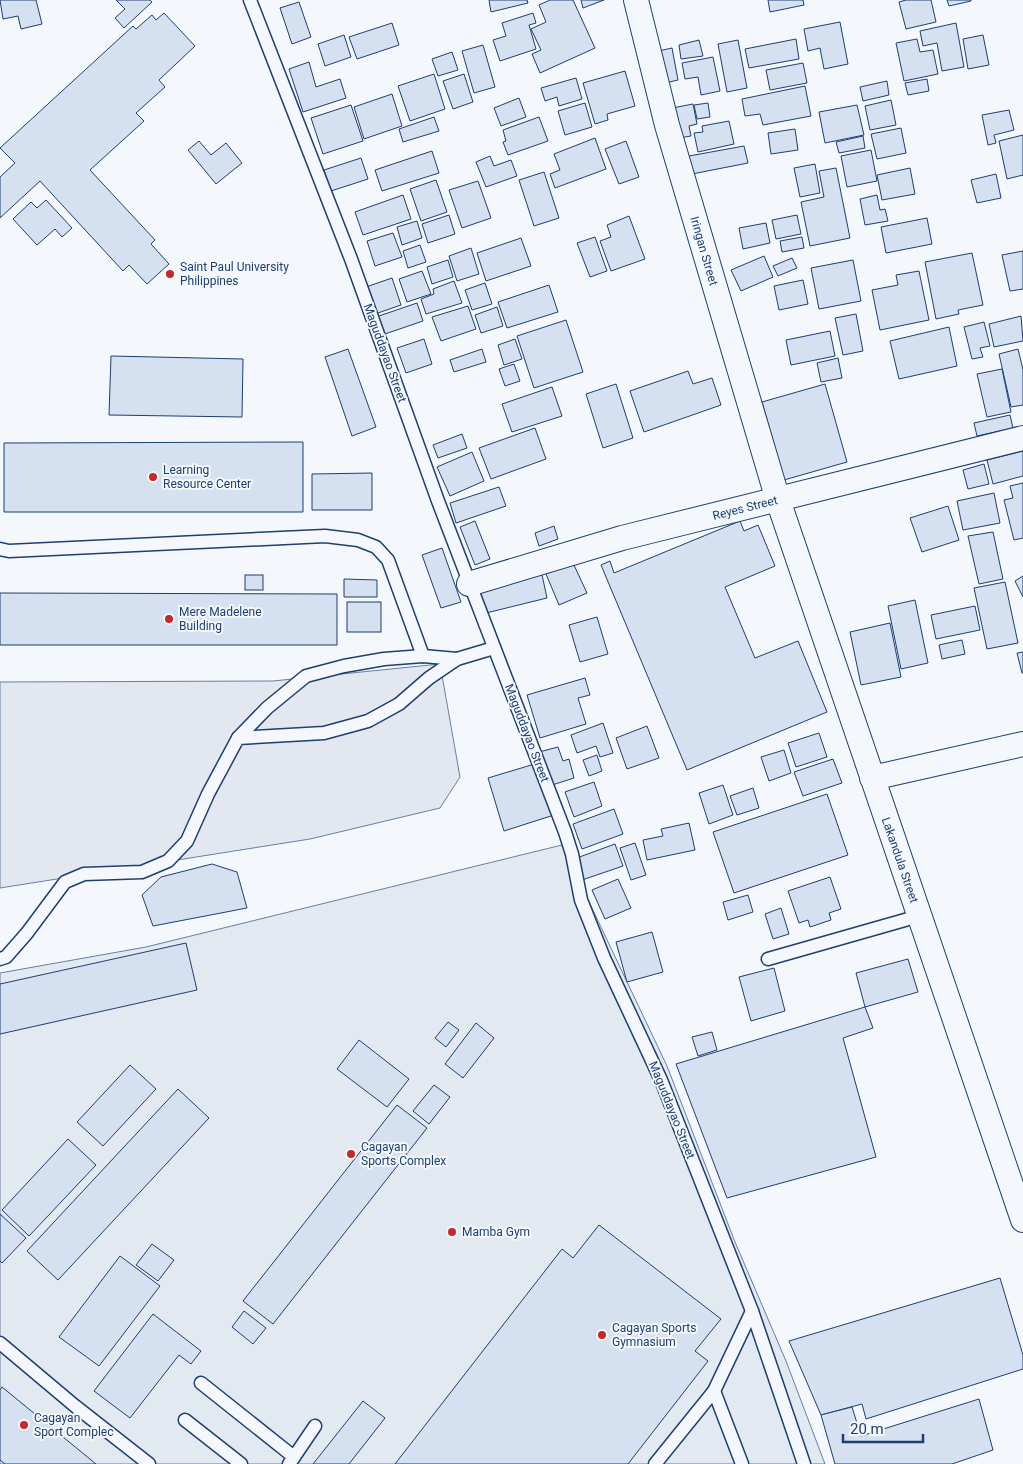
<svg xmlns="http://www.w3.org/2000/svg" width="1023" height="1464" viewBox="0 0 1023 1464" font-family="Roboto,sans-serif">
	<rect width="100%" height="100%" fill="#f4f7fb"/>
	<polygon fill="#e3e9f0" stroke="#687fa3" points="562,845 667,1066 735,1242 786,1361 825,1464 0,1464 0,973 146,947"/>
	<polygon fill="#e3e8f0" stroke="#687fa3" points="440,664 460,777 440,808 310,839 0,888 0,682 273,681"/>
	<g fill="#d5e0f0" stroke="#1d3f73">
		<polygon points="0,0 36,0 42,24 21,29 18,16 3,19"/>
		<polygon points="116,0 150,0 152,2 124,28 115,18 125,9"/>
		<polygon points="489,0 527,0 528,3 491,12"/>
		<polygon points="550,0 573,0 595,48 540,73 532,54 541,50 531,29 546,22 539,5"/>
		<polygon points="581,0 604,0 583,8"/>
		<polygon points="768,0 803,0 804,5 770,12"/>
		<polygon points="906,0 931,0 936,22 906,29 899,2"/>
		<polygon points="947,0 971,0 971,1 949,6"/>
		<polygon points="299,2 311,37 292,44 280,8"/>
		<polygon points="164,13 195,46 159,80 165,87 136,113 144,121 90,170 155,240 151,244 169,264 147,284 129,265 123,271 40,181 0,218 0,177 15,163 0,148 133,26 136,29 152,15 156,20"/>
		<polygon points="533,13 536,23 529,25 536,49 500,61 493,40 506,36 502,23"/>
		<polygon points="840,22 848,64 824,69 820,48 808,51 804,29"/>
		<polygon points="392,23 399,45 357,59 349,37"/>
		<polygon points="956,23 964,67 942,71 937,43 923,46 920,31"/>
		<polygon points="344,35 351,57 325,66 318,44"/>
		<polygon points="983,35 989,65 968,69 963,39"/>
		<polygon points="796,39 799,59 749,68 745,49"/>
		<polygon points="917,39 920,52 933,50 938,74 904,81 896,43"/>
		<polygon points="699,40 703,56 681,59 679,45"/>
		<polygon points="738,40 747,88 727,92 718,44"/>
		<polygon points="483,45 495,87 474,93 462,51"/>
		<polygon points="672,48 678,80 661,84 654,52"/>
		<polygon points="452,52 458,70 438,76 432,59"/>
		<polygon points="713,57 720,91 701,95 698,77 685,79 682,63"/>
		<polygon points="309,62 316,87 340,79 346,98 303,112 289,69"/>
		<polygon points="803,63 807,83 770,90 766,70"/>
		<polygon points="625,71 635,106 607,114 608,120 595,124 583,83"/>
		<polygon points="434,74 445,109 410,121 398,86"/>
		<polygon points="464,74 473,102 453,109 443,81"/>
		<polygon points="576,78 582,99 559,106 557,97 545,101 541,88"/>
		<polygon points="927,79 929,91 908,95 905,83"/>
		<polygon points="887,81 889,95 863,101 860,87"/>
		<polygon points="805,86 811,116 763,125 760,114 745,116 742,99"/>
		<polygon points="392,94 402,126 364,139 354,107"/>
		<polygon points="519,98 526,117 501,126 494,108"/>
		<polygon points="891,100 896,125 870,130 865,106"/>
		<polygon points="585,103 592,127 565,135 558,111"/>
		<polygon points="708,103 710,117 697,119 694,105"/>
		<polygon points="693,104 697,124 689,126 691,136 673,139 667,109"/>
		<polygon points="351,105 363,141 323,154 311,118"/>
		<polygon points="857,105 864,135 825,143 819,112"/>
		<polygon points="1009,110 1014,130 994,135 996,143 988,145 982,115"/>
		<polygon points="434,117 439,131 403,142 399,129"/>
		<polygon points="539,117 548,141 508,155 503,142 506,141 503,130"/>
		<polygon points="729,121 734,144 698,152 694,133 703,132 702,126"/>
		<polygon points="901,128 906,153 877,159 871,134"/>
		<polygon points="795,129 798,150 771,154 768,133"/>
		<polygon points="1023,135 1023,175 1007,179 999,141"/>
		<polygon points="863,136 865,148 839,153 836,142"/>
		<polygon points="595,138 606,169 555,188 550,174 560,170 554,154"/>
		<polygon points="199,141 211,155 226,143 242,163 216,184 188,150"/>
		<polygon points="626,141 639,177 619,184 605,149"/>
		<polygon points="744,146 748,163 692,174 689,156"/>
		<polygon points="871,150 877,181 847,187 841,156"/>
		<polygon points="432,151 439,173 382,191 375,170"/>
		<polygon points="490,156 494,166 511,160 517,176 486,187 476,162"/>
		<polygon points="361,158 368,179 331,191 324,170"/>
		<polygon points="815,164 820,193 800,197 794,168"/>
		<polygon points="836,168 850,238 810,246 801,202 824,197 819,171"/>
		<polygon points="910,168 915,194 882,200 877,175"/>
		<polygon points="544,172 559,218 534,226 519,180"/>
		<polygon points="996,174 1001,198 977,203 971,180"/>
		<polygon points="436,180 447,212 421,221 410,189"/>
		<polygon points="478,181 491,218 462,228 449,190"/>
		<polygon points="403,195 411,219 363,235 355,212"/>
		<polygon points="877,195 880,210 885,209 888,221 865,225 860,199"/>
		<polygon points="46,200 72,228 62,237 55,229 37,245 13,219 31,202 37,208"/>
		<polygon points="449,215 455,234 428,243 422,224"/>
		<polygon points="797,215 801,234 776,239 772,220"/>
		<polygon points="629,216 645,259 611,271 600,241 611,237 607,225"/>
		<polygon points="927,218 932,244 886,253 881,227"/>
		<polygon points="417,221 422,238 402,245 397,227"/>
		<polygon points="766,223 770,243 743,249 739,228"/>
		<polygon points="393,233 402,257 375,266 367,241"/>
		<polygon points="595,237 607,271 590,277 577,243"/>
		<polygon points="802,237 804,248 782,252 780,241"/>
		<polygon points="521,238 531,266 486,281 477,253"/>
		<polygon points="420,245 426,262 408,268 403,251"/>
		<polygon points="471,248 479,274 457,281 449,256"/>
		<polygon points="1023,251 1023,289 1010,291 1002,255"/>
		<polygon points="972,253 983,305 958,310 959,314 936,319 925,262"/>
		<polygon points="764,256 773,277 741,291 731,270"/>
		<polygon points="792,258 797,268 778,276 773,266"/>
		<polygon points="448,260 453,277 432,284 427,267"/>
		<polygon points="853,260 861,301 819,309 811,268"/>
		<polygon points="422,271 431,294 407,302 399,279"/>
		<polygon points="919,271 929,320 880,330 872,290 898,285 896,275"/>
		<polygon points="392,278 401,305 375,314 366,287"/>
		<polygon points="803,280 808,304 779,310 774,286"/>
		<polygon points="454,281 462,303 426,314 421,299 434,294 433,289"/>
		<polygon points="485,283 492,304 472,310 465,290"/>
		<polygon points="549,285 558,312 507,328 498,302"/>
		<polygon points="417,303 423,321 382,335 376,317"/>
		<polygon points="468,306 476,329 441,341 432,317"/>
		<polygon points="497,307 503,326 481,333 475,315"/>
		<polygon points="856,314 863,351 843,355 835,318"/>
		<polygon points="1021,316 1023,341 994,347 989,324"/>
		<polygon points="566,320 583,372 534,388 517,336"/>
		<polygon points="984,322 990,346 980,348 983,357 972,359 964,327"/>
		<polygon points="949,327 957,366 899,379 890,341"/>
		<polygon points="830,331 835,356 791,365 786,340"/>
		<polygon points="424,339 432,364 406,373 397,348"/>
		<polygon points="515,339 522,359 504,365 498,345"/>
		<polygon points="348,349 376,427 352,436 325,357"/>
		<polygon points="482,349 486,362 454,372 450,360"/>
		<polygon points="1018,349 1023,370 1023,405 1011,407 999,354"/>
		<polygon points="111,356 243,359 242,417 109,415"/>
		<polygon points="838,358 842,378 821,382 817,363"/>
		<polygon points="514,364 520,381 505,386 499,369"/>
		<polygon points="1002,369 1011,412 987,417 977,374"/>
		<polygon points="688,371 693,384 712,378 721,405 644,432 630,391"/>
		<polygon points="616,384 633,438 603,448 586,394"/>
		<polygon points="825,384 847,462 784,480 762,402"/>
		<polygon points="552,387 562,416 512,432 502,404"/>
		<polygon points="1010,415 1013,428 977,436 974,423"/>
		<polygon points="535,428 546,459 491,479 479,448"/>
		<polygon points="462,434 467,448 438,458 433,445"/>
		<polygon points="303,442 303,512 4,512 4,443"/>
		<polygon points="1023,451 1023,476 993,484 987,460"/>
		<polygon points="472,452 484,481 450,496 437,467"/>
		<polygon points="984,464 989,484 968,489 963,470"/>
		<polygon points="372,473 372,510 312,510 312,474"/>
		<polygon points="1023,483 1023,538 1014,540 1004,500 1013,498 1010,486"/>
		<polygon points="499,487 506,506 456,523 450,503"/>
		<polygon points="994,493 1000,523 963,530 957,501"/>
		<polygon points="948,506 959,540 922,552 910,518"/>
		<polygon points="475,521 490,559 475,565 460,527"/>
		<polygon points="740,521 744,531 758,525 775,566 725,587 755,658 798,641 827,712 687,770 601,565 610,561 614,573"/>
		<polygon points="554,526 558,539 539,546 535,533"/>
		<polygon points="993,532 1003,579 979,584 968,536"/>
		<polygon points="442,548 461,602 441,608 422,555"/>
		<polygon points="573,563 587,593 559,605 546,574"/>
		<polygon points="541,570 547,598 482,614 475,586"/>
		<rect x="245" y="575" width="18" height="15"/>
		<polygon points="1023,576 1023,597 1015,581"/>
		<polygon points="344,579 377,580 377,597 344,597"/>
		<polygon points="1005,582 1018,643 987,649 974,588"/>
		<polygon points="0,593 337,594 337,645 0,645"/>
		<polygon points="915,600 928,663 901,669 888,606"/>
		<rect x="347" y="602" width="34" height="30"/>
		<polygon points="975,606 980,630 936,639 931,615"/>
		<polygon points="597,617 608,654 580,662 569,625"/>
		<polygon points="890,623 901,677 861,685 850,632"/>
		<polygon points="962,640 965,654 942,659 939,645"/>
		<polygon points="1023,652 1023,673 1022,673 1017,653"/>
		<polygon points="585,678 590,695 578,698 586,724 540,738 527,695"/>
		<polygon points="603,723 613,753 600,757 596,746 577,753 571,735"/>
		<polygon points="647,726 659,758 627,769 616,738"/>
		<polygon points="819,733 827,757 796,767 788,743"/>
		<polygon points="558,747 563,761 569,759 574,778 549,786 539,752"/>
		<polygon points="784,750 791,773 769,781 761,757"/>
		<polygon points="597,755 602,771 589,776 583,760"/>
		<polygon points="833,759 842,783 803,796 794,772"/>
		<polygon points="538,763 554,815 504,831 488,778"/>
		<polygon points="594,782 602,806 574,817 565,792"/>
		<polygon points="723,785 733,815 709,824 699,793"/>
		<polygon points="753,788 759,808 737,815 730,796"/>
		<polygon points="827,794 848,855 734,893 713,832"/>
		<polygon points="614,809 623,834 582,849 573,824"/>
		<polygon points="689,823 695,850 647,860 643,840 663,836 661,829"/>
		<polygon points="635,843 646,875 631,880 620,848"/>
		<polygon points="615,844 623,866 582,880 574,859"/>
		<polygon points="212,864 237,872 247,908 153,926 142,895 161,877"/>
		<polygon points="830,877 841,909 829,913 831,920 810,927 808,920 799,923 788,891"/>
		<polygon points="618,879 631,908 605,919 592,890"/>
		<polygon points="748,895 753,912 728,920 723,902"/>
		<polygon points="781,908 789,934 773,939 765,914"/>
		<polygon points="652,932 663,972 627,982 616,942"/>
		<polygon points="186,943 197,990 0,1034 0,984"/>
		<polygon points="908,959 918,992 865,1007 856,973"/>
		<polygon points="774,968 785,1011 751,1021 739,977"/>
		<polygon points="865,1007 873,1028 843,1038 876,1157 727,1198 676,1064"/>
		<polygon points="448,1022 459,1030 446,1047 435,1038"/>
		<polygon points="476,1023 494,1038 463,1078 445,1064"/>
		<polygon points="712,1032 717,1050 698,1056 692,1037"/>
		<polygon points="359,1040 409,1079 387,1107 337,1069"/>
		<polygon points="130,1065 156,1089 103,1146 77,1122"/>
		<polygon points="434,1085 450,1097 429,1124 413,1111"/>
		<polygon points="178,1089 209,1118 58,1280 27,1251"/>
		<polygon points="397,1105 427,1128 273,1324 243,1301"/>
		<polygon points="68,1139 96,1165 29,1236 2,1210"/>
		<polygon points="0,1214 26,1238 2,1263 0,1261"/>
		<polygon points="599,1225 721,1319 695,1351 708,1361 628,1464 395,1464 562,1249 573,1258"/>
		<polygon points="152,1244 174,1260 158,1281 136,1265"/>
		<polygon points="120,1256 160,1286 99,1366 59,1337"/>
		<polygon points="1000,1278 1023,1355 1023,1369 866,1419 862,1404 821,1415 789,1341"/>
		<polygon points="244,1311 266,1328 253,1344 232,1327"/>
		<polygon points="153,1314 201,1351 191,1364 179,1355 130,1418 94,1391"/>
		<polygon points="2,1387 96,1464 5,1464 0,1460 0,1390"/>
		<polygon points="979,1399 993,1450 952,1464 835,1464 821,1415 852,1407 861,1436"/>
		<polygon points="363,1401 385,1418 349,1464 313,1464"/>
	</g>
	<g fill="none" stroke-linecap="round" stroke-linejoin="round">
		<g stroke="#1d3f73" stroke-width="15">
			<g id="service">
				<polyline points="250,0 351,259 438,501 565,832 572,854 581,900 604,958 661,1080 752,1311 804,1464"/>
				<polyline points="0,549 9,551 325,536 358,540 376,547 388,560 423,656"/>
				<polyline points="238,738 267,708 306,676 344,666 384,659 423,656 457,659"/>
				<polyline points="0,959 6,957 27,933 65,882 84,874 142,872 168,861 187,841 208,794 238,738 324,733 368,721 399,704 429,678 457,659 494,648"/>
				<polyline points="768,959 919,916"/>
				<polyline points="0,1343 75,1406 149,1464"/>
				<polyline points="201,1383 294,1457 289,1464"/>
				<polyline points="714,1391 742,1464"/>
				<polyline points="185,1420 241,1464"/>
				<polyline points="294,1457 315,1426"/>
				<polyline points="655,1464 714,1391 752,1311"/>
			</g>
		</g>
		<g stroke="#1d3f73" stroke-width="26">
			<g id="minor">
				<polyline points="636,0 667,125 778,500 1023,1220"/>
				<polyline points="469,584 622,538 1023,438"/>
				<polyline points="872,778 1023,744"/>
			</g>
		</g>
		<use href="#service" stroke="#f4f7fb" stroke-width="12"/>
		<use href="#minor" stroke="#f4f7fb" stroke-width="24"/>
	</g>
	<g fill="#c62828" stroke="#f4f7fb" stroke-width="2">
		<circle cx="170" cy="274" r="5"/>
		<circle cx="153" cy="477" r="5"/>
		<circle cx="169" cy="619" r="5"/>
		<circle cx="351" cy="1154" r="5"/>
		<circle cx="452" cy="1232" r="5"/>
		<circle cx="602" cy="1335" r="5"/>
		<circle cx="24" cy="1425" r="5"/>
	</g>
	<g text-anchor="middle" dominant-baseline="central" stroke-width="4" stroke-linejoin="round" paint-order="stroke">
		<g font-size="12" fill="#1d3f73" stroke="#f4f7fb">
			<text transform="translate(704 251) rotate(74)">Iringan Street</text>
			<text transform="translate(385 353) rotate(70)">Maguddayao Street</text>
			<text transform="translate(745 508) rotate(-14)">Reyes Street</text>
			<text transform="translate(527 733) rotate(69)">Maguddayao Street</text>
			<text transform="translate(900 860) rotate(71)">Lakandula Street</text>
			<text transform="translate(672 1110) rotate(68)">Maguddayao Street</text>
		</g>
		<g font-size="12" fill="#1d3f73" stroke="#f4f7fb" text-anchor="start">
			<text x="180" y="267">Saint Paul University<tspan x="180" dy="14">Philippines</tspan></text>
			<text x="163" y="470">Learning<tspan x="163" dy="14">Resource Center</tspan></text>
			<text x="179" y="612">Mere Madelene<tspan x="179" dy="14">Building</tspan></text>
			<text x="361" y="1147">Cagayan<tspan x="361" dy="14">Sports Complex</tspan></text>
			<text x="462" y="1232">Mamba Gym</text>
			<text x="612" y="1328">Cagayan Sports<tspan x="612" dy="14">Gymnasium</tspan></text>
			<text x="34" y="1418">Cagayan<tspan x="34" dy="14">Sport Complec</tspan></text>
		</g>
	</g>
	<path d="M843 1434v8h80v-8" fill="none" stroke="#1d3f73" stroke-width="2.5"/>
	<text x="850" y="1434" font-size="15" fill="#1d3f73" stroke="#f4f7fb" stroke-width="4" paint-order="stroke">20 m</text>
</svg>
